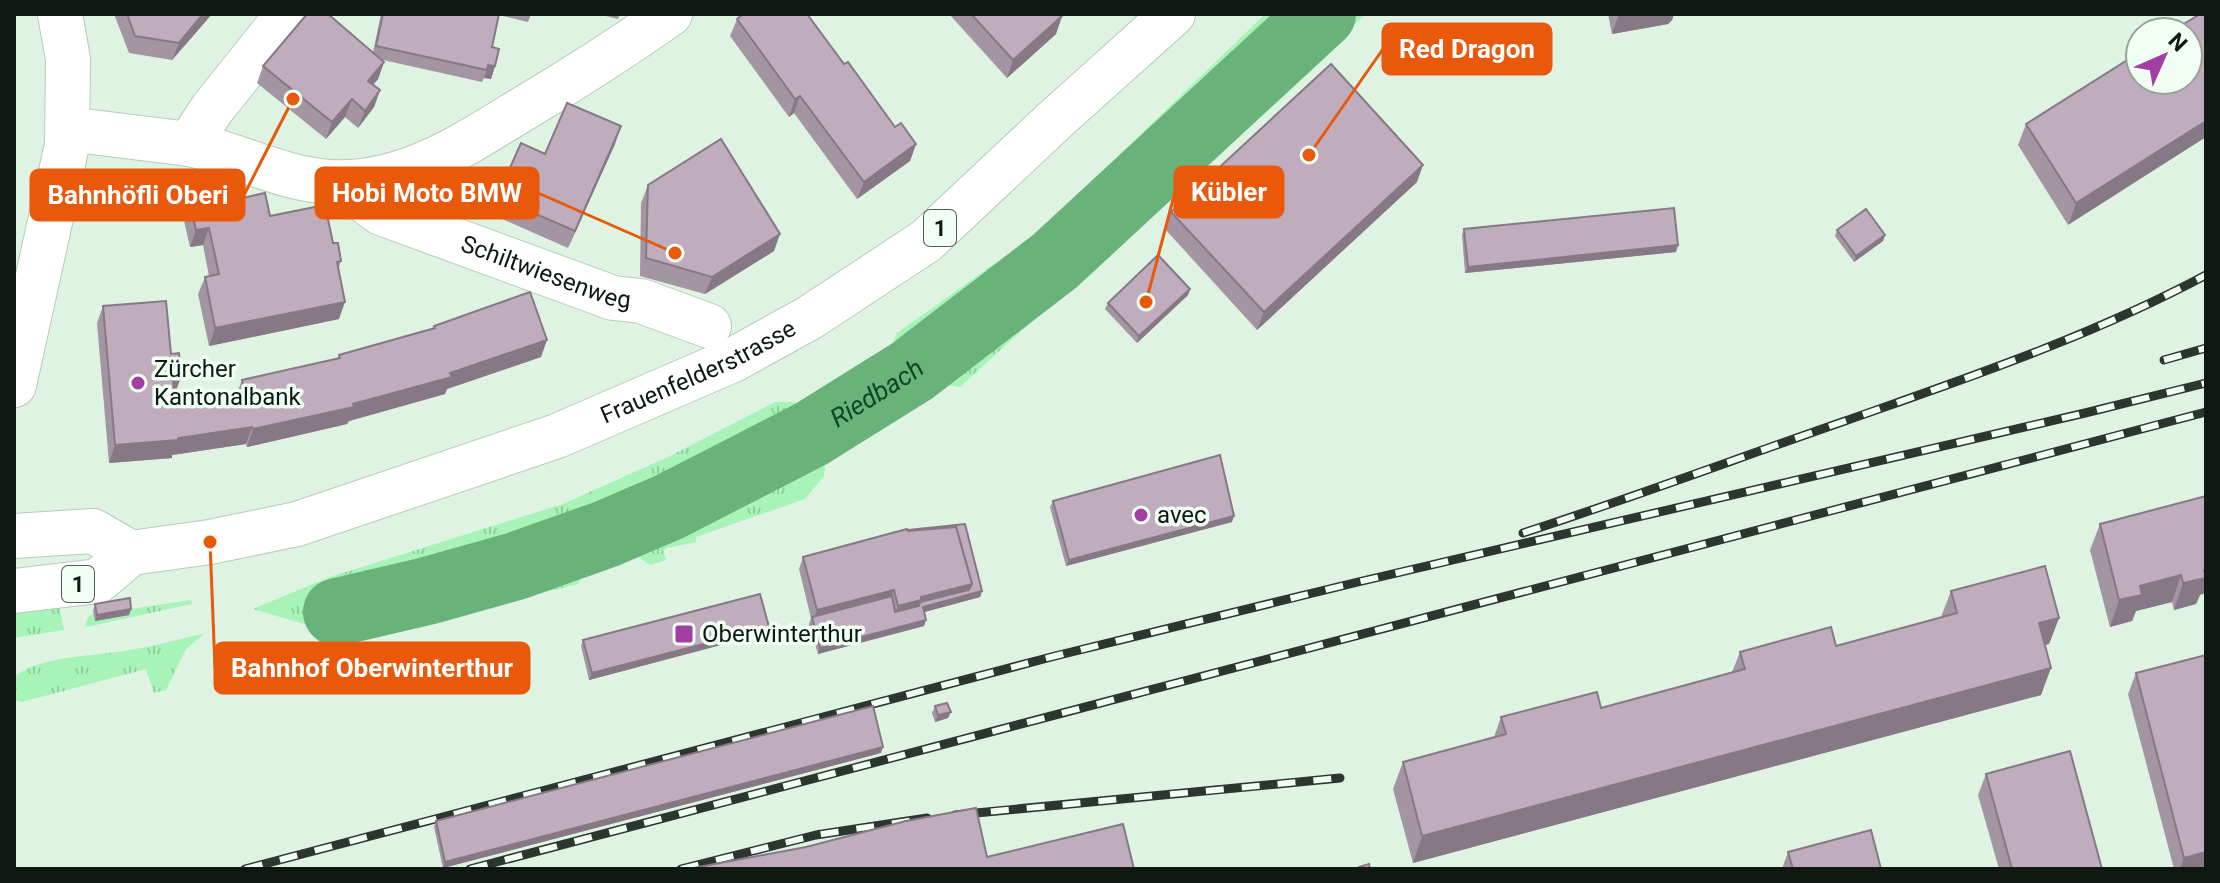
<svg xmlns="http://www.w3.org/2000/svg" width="2220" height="883" viewBox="0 0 2220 883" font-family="Roboto,sans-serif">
	<defs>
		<pattern id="grass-tufts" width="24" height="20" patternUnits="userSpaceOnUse" patternTransform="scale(2)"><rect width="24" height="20" fill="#a7f3b8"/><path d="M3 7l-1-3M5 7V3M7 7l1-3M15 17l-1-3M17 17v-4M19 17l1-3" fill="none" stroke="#8fd09d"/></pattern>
	</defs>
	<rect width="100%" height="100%" fill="#def3e2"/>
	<g fill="url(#grass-tufts)">
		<polygon points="1265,14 1366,14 960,387 919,381 894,341 897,333 1043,229"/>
		<polygon points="775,402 795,402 821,442 825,466 824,476 805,499 696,537 696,542 663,549 666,560 650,565 637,556 584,571 578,584 343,643 341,635 253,609 330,577 563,504 670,456"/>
		<polygon points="191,600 192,604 86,627 86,621 90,615"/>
		<polygon points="59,605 64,630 14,638 14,611"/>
		<path d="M205 633 186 649 166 690 154 693 146 669 22 702 14 700V677C43 654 95 657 130 650 155 646 180 639 205 633Z"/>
	</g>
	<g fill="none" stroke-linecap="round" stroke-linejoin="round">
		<path stroke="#69b37b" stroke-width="68" id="s1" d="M337 612 427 591 516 566 606 534 669 507 811 434 912 371 1055 261 1322 14"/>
		<g stroke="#b7cbba" stroke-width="46">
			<g id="minor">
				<polyline points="68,129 189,144 212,109 288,14"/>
				<path d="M189 144C237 154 281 179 330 182 405 186 465 144 526 107 575 78 623 47 670 14"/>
				<path id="s2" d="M350 182 362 199 381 213 613 298 641 301 709 326"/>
				<polyline points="14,385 67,145 68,59 60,14"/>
			</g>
		</g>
		<g stroke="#b7cbba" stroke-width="46">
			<g id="primary">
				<polyline points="14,536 93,531 131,553"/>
				<path id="s3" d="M14 591 98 581 131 553 210 542 297 524 557 436 733 360 809 318 926 241 1056 119 1173 14"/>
			</g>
		</g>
		<use href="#minor" stroke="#fff" stroke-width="44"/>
		<use href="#primary" stroke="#fff" stroke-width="44"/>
		<g stroke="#2c362f" stroke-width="9">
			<g id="rail">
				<polyline points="2164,360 2206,348"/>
				<path d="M1523 533C1631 498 1738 458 1845 421 1967 378 2092 336 2206 275"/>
				<polyline points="955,815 1340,778"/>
				<polyline points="245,869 1055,656 1358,582 2085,413 2206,383"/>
				<polyline points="470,869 2206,412"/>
				<polyline points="681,869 816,835 927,818"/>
			</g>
		</g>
		<use href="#rail" stroke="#f1fef3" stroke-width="6" stroke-dasharray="18" stroke-linecap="butt"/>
	</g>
	<g fill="#a495a3">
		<polygon points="114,14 212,14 172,60 129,53"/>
		<polygon points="381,14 531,14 528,22 499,15 492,47 495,66 491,79 484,78 482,82 383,60 384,62 378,79 373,85 380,90 374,107 358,128 345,117 326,139 257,83 263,66 373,52"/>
		<polygon points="598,14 620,14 618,19"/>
		<polygon points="949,14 1060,14 1062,16 1056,34 1007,78"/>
		<polygon points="1608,14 1674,14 1672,20 1668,24 1612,34"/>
		<polygon points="737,19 844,64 895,127 916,144 910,161 857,199 794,113 789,117 730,36"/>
		<polygon points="2140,52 2068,225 2018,145 2026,124"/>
		<polygon points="615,144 568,248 491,214 497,197 545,154"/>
		<polygon points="1417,182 1257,330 1165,229 1171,212"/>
		<polygon points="648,185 774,251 705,294 640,276 641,203"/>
		<polygon points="188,194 242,198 270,216 333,243 341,261 338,270 339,319 209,346 198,294 205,277 209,276 203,245 190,247 182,212"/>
		<polygon points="1464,229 1676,252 1465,273 1462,235"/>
		<polygon points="1837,230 1885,235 1883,241 1854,262 1835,236"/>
		<polygon points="1190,289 1188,295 1137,343 1105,309 1108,303"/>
		<polygon points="103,306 175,394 174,395 175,403 237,393 242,380 338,359 339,355 433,329 434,326 541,357 447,389 445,394 349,421 347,424 247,447 246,444 172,455 172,458 109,463 97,323"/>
		<polygon points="2206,496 2200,595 2196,604 2174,610 2172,602 2136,611 2132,621 2110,627 2090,550 2100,524"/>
		<polygon points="1053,501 1232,522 1066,566 1050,507"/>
		<polygon points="803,557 982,591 980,597 924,612 926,620 924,626 818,654 809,624 811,618 799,569"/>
		<polygon points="1951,591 2059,618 2049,644 2045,645 2041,695 1413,863 1393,789 1403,762 1494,737 1501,717 1601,708 1732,672 1740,652 1836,646 1941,617"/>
		<polygon points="95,604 131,609 129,615 95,621 93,611"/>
		<polygon points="766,633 589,680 581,646 583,640"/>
		<polygon points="2136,673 2206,869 2174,869 2128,694"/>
		<polygon points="935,706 948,718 935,722 932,713"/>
		<polygon points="881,753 443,868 434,827 436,821"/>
		<polygon points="1986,774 2102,869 1999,869 1978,795"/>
		<polygon points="1788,852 1881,869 1782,869"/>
	</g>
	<g fill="#867985">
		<polygon points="203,14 212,14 172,60 179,43"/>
		<polygon points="1619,14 1674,14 1672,20 1668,24 1612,34"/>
		<polygon points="1062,16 1056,34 1007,78 1013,60"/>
		<polygon points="384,62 378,79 362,98 368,81"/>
		<polygon points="488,65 495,66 491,79 484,78"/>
		<polygon points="380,90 374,107 358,128 365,111"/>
		<polygon points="800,96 794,113 789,117 795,99"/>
		<polygon points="352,99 345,117 326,139 332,122"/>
		<polygon points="2206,121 2206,137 2068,225 2076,203"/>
		<polygon points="621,126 615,144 568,248 575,231"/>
		<polygon points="916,144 910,161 857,199 864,182"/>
		<polygon points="1423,165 1417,182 1257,330 1264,312"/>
		<polygon points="209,228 203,245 190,247 196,230"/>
		<polygon points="780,234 774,251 705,294 712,277"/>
		<polygon points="1885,235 1883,241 1854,262 1856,256"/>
		<polygon points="1678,245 1676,252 1465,273 1468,267"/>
		<polygon points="1190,289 1188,295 1137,343 1139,336"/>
		<polygon points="345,302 339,319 209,346 215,328"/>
		<polygon points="547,340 541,357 447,389 445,394 349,421 347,424 247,447 253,429 353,404 450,373"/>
		<polygon points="181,377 175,394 166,395 173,378"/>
		<polygon points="252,427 246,444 172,455 172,458 109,463 115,445 178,438"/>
		<polygon points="1234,516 1232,522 1066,566 1069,560"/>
		<polygon points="2206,569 2206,593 2200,595 2196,604 2174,610 2183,583"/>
		<polygon points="2181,575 2172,602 2136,611 2132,621 2110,627 2119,600 2140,586"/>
		<polygon points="972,584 982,591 980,597 921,613 893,618 898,606 921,597"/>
		<polygon points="894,590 889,603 813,623 817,610"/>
		<polygon points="131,609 129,615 95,621 97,615"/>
		<polygon points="2059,618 2049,644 2030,650 2039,623"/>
		<polygon points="926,620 924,626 818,654 820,648"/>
		<polygon points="769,627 766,633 589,680 592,673"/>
		<polygon points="2051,668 2041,695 1413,863 1422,836"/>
		<polygon points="951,712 948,718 935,722 938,715"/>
		<polygon points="883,747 881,753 443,868 445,862"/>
		<polygon points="2206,852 2206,869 2180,869 2184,858"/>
	</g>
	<g fill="#bfadbe" stroke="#867985" stroke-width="2">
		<polygon points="127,14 203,14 179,43 135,36"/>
		<polygon points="307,14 328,14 384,62 368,81 380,90 365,111 352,99 332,122 263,66"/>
		<polygon points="383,14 499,14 492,47 499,49 495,66 488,65 487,70 376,46"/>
		<polygon points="743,14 807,14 844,64 848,62 895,127 901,123 916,144 864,182 800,96 795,99 737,19"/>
		<polygon points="971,14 1060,14 1062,16 1013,60"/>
		<polygon points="2200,14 2206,14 2206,121 2076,203 2026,124 2140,52 2140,80 2188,80 2188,32 2171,32"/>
		<polygon points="1331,64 1423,165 1264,312 1171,212"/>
		<polygon points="567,103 621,126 575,231 497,197 521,143 545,154"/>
		<polygon points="721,139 780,234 712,277 646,258 648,185"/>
		<polygon points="239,184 242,198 265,193 270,216 325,205 333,243 338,243 341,261 337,262 345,302 215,328 205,277 219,274 209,228 196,230 188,194"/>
		<polygon points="1674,208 1678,245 1468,267 1464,229"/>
		<polygon points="1866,209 1885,235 1856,256 1837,230"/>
		<polygon points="1158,255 1190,289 1139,336 1108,303"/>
		<polygon points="530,292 547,340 450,373 452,377 353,404 354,407 253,429 252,427 178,438 178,440 115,445 103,306 166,301 171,354 179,353 181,377 173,378 175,403 244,392 242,380 340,358 339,355 435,328 434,326"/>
		<polygon points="1220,455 1234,516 1069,560 1053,501"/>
		<polygon points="2206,496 2206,569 2204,570 2206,578 2183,583 2181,575 2140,586 2142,595 2119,600 2100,524"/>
		<polygon points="965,524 982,591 923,607 926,620 820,648 812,617 892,596 895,612 919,606 920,602 969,590 972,584 956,527 908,530"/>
		<polygon points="956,527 972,584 921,597 921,600 898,606 894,590 817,610 803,557 907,529 908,531"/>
		<polygon points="2045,566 2059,618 2039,623 2051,668 1422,836 1403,762 1506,734 1501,717 1597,692 1601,708 1745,669 1740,652 1831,627 1836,646 1957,613 1951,591"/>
		<polygon points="760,594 769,627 592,673 583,640"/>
		<polygon points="130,598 131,609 97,615 95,604"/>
		<polygon points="2206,655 2206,852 2184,858 2136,673"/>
		<polygon points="947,703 951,712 938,715 935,706"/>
		<polygon points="873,706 883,747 445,862 436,821"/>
		<polygon points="2070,751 2102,869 2012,869 1986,774"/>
		<polygon points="976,808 987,857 1123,824 1134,869 688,869 806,847 906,821"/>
		<polygon points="1871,830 1881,869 1793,869 1788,852"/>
		<polygon points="1369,864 1370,869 1359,869 1359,867"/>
	</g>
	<g fill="#a33ea3" stroke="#f1fef3" stroke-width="3">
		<circle cx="138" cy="383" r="8"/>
		<circle cx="1141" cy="515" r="8"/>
		<rect x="674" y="624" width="20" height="20" rx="4"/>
	</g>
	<g text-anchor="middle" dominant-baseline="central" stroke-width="7" stroke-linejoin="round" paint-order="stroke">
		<g fill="#f1fef3" stroke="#545d56" stroke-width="2">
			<rect x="924" y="210" width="32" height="36" rx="6"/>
			<rect x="62" y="566" width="32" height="36" rx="6"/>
		</g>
		<g font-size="22" font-weight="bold" fill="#101812">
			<text x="940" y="228">1</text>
			<text x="78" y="584">1</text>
		</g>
		<g font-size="24" fill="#101812" stroke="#f1fef3">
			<text stroke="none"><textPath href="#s2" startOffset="220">Schiltwiesenweg</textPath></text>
			<text stroke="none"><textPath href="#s3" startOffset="726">Frauenfelderstrasse</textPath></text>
		</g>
		<g font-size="24" fill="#101812" stroke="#f1fef3" text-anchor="start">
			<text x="154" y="369">Zürcher<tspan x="154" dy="28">Kantonalbank</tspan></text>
			<text x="1157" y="515">avec</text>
			<text x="702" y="634">Oberwinterthur</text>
		</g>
		<g font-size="26" font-style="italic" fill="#0e4621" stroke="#f1fef3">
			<text stroke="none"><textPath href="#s1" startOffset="586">Riedbach</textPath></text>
		</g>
	</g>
	<path fill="none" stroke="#e8590c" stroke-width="3" d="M1309 155L1383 49M1146 302L1175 192M675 253L538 193M293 99L244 195M210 542L215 668"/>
	<g fill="#e8590c" stroke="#f1fef3" stroke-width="3">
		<circle cx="1309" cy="155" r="8"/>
		<circle cx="1146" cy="302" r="8"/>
		<circle cx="675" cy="253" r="8"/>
		<circle cx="293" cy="99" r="8"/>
		<circle cx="210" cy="542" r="8"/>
	</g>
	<g fill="#e8590c" stroke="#e8590c" stroke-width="3">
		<rect x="1383" y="24" width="168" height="50" rx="8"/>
		<rect x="1175" y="167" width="108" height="50" rx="8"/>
		<rect x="316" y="168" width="222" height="50" rx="8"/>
		<rect x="31" y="170" width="213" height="50" rx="8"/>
		<rect x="215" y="643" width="314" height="50" rx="8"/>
	</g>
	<g font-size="26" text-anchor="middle" font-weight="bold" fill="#fff">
		<text x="1467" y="58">Red Dragon</text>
		<text x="1229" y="201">Kübler</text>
		<text x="427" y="202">Hobi Moto BMW</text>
		<text x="138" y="204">Bahnhöfli Oberi</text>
		<text x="372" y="677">Bahnhof Oberwinterthur</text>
	</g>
	<rect width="2220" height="883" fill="none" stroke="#101812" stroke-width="32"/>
	<g transform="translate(2164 56) rotate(45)"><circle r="38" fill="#f1fef3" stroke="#97a299" stroke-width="2"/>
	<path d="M0-6L14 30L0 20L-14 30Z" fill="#a33ea3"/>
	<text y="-12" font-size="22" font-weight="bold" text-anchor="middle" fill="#101812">N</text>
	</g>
</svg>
